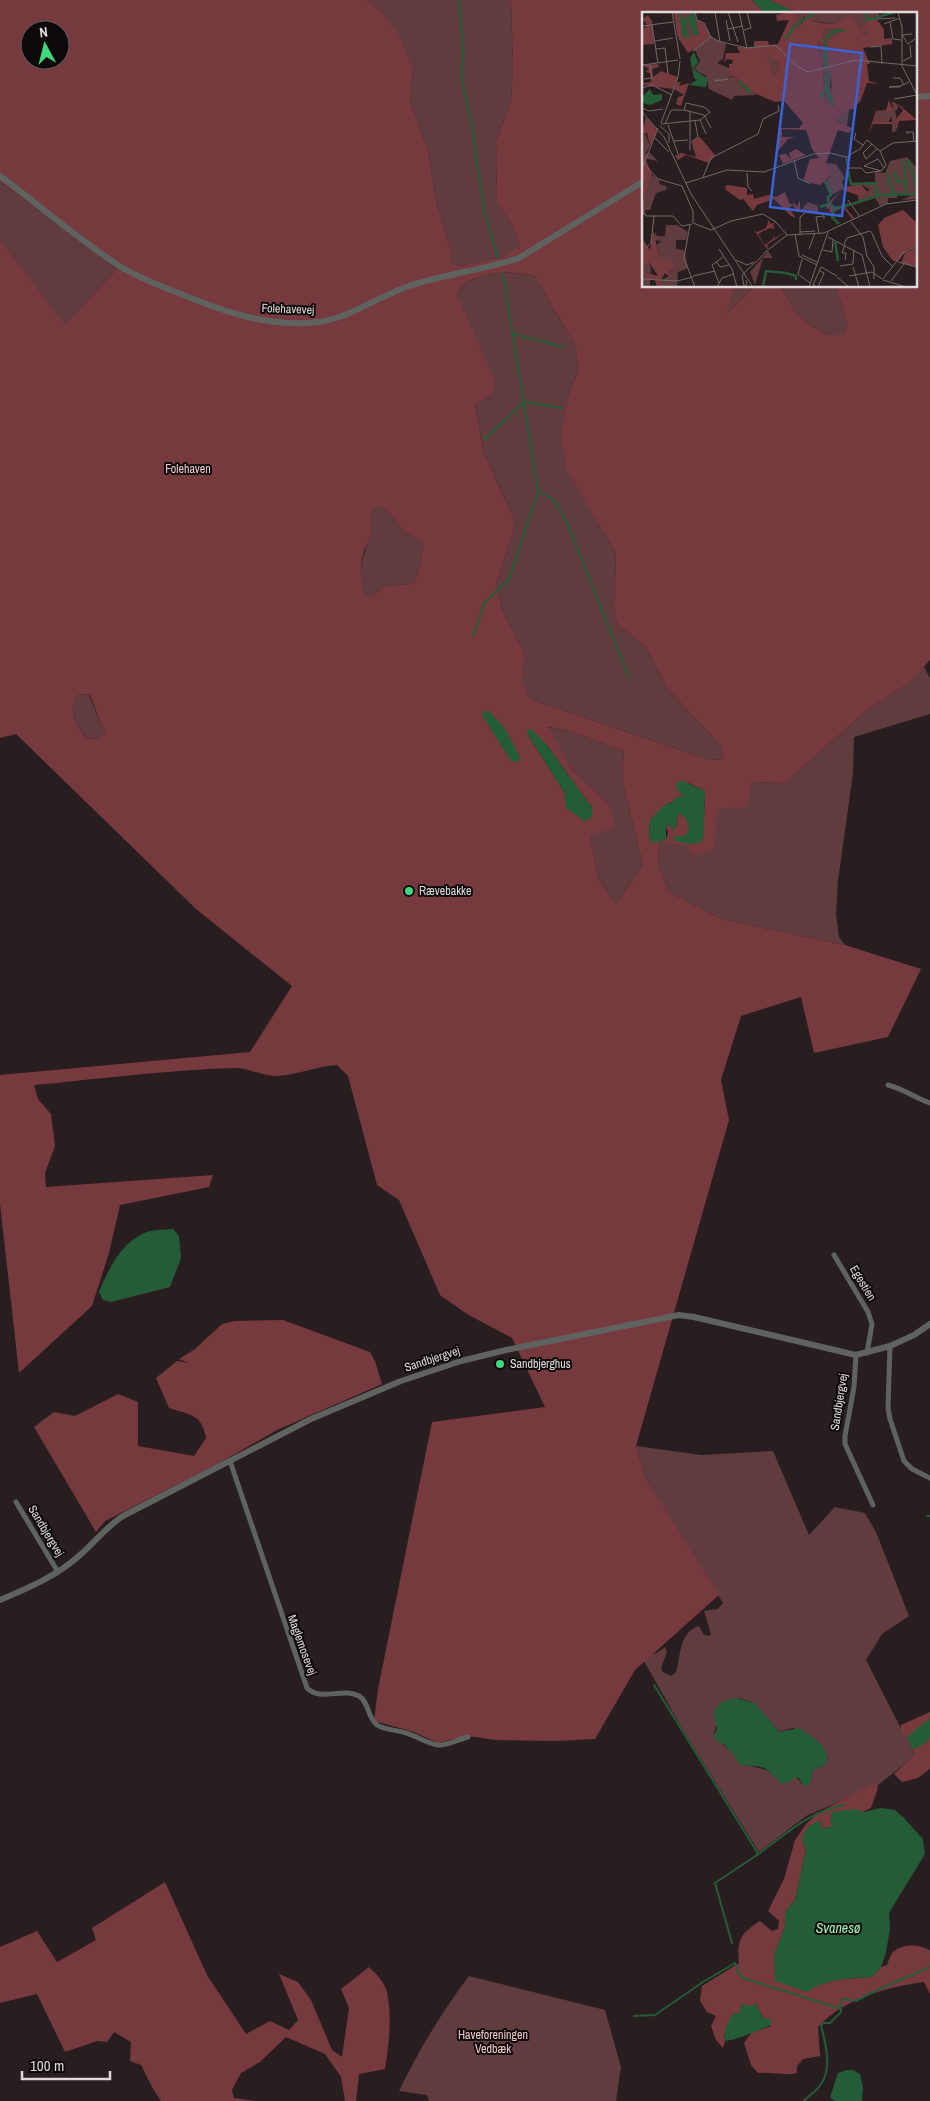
<svg xmlns="http://www.w3.org/2000/svg" width="930" height="2101" viewBox="0 0 930 2101" font-family="'Archivo Narrow',sans-serif">
	<rect width="100%" height="100%" fill="#281e1f"/>
	<g fill="#603c3e" fill-rule="evenodd">
		<polygon points="367,0 511,0 513,64 511,100 496,142 497,203 513,226 521,246 502,257 459,266 452,263 451,251 435,197 429,153 410,101 413,69 382,12"/>
		<polygon points="0,181 117,269 65,326 0,239"/>
		<path d="M502 272 534 275 575 345 579 368 569 394 598 523 616 554 614 607 617 624 646 647 668 689 721 746 723 759 709 760 530 699 521 680 525 653 502 610 496 585 513 533V516L484 454 475 404 492 394 457 295C463 277 486 276 502 272Z"/>
		<polygon points="735,286 755,286 725,315"/>
		<polygon points="781,286 836,286 847,324 845,335 828,335 809,324 795,312"/>
		<path d="M379 506C392 511 395 524 406 532 411 536 417 537 423 542 422 552 420 576 413 584L385 586 372 596 365 597C359 581 360 567 365 551 366 546 369 541 371 536 373 525 366 511 379 506Z"/>
		<polygon points="923,665 930,678 930,714 854,737 853,773 838,881 836,914 839,937 845,945 722,919 669,892 658,864 659,842 717,809 752,782 785,783 867,710 909,683"/>
		<path d="M80 694 89 695 105 734 97 739 87 738C75 727 66 707 80 694Z"/>
		<polygon points="547,727 569,731 624,751 622,780 643,865 616,904 598,878 590,835 610,805 574,772"/>
		<path d="M636 1446 701 1455 773 1451 809 1535 835 1507 865 1513 876 1532 909 1616 882 1634 866 1660 915 1756 878 1785 806 1816 759 1852 683 1730 641 1656 657 1653 665 1647 667 1652 661 1668 663 1672 671 1676 676 1672C681 1655 679 1632 699 1626L704 1635 709 1636 711 1634 704 1611 718 1609 723 1603 645 1477ZM739 1698 755 1703 779 1732 793 1728 818 1741 828 1758 823 1766 813 1770 811 1781 804 1786 796 1777 783 1784 767 1770 738 1763 735 1754 728 1750 714 1733 717 1724 714 1716Z"/>
		<path d="M469 1976 605 2010 621 2067 616 2101H429L427 2095 399 2091C419 2050 441 2013 469 1976Z"/>
	</g>
	<g fill="#76393e" fill-rule="evenodd">
		<path d="M0 0H367L382 12 398 34 413 69 410 101 429 153 435 197 451 251 452 263 459 266 502 257 520 246 513 226 497 203 496 142 511 100 513 64 511 0H752L765 14H644V286H735L726 314 755 286H781L795 312 809 324 828 335H844L847 324 836 286H916V14H799L769 0H930V660L909 683 867 710 785 783 752 782 747 807 717 809 715 849 694 855 687 845 659 842 658 864 669 892 722 919 845 945 921 969 888 1037 814 1053 801 997 741 1016 721 1080 729 1120 636 1446 645 1477 719 1595 635 1670 595 1739 556 1741 495 1740 468 1736 438 1743 414 1732 374 1721 378 1689 432 1422 545 1407 512 1338 467 1314 440 1295 399 1200 377 1185 348 1076 337 1065C317 1066 298 1075 277 1076 263 1077 248 1067 233 1068 166 1070 100 1079 34 1085L38 1099 51 1114 55 1146 45 1173 46 1187 213 1175 209 1187 120 1205 109 1253 92 1306 19 1373 0 1204V1075L250 1052 292 986 196 909 16 734 0 738V239L65 325 117 269 0 181ZM30 30H60V60H30ZM502 272 534 275 575 345 579 368 569 394 561 433 566 468 616 554 614 607 617 624 646 647 668 689 721 746 723 759 709 760 530 699 522 680 525 653 502 610 496 585 513 533V516L484 454 475 405 492 394 495 381 457 295C463 277 486 276 502 272ZM379 506C392 511 395 524 406 532 411 536 417 537 423 542 422 552 420 576 413 584L385 586 372 596H366C359 581 360 567 364 551 366 546 369 541 371 536 373 525 366 511 379 506ZM80 694 90 695 105 734 97 739 87 738C75 727 66 707 80 694ZM548 727 569 731 624 751 622 780 643 865 616 904 598 878 590 835 615 828 610 805 574 772ZM527 733 546 744 592 808 575 814C564 808 567 802 564 792ZM688 783 705 791 703 838 691 844 681 842 687 833 689 824 685 816 681 814 678 815 676 827 673 830 670 825 666 826 668 833 666 840 657 841 649 836 650 820 664 806 684 796 680 793Z"/>
		<path d="M283 1320 370 1352 375 1361 382 1384 277 1430 214 1466 105 1521 96 1532 34 1427 54 1412 75 1416 118 1394 138 1402V1446L194 1456 206 1438C202 1414 190 1415 169 1408L156 1378 177 1361 189 1363 179 1359 195 1349 222 1324 234 1321Z"/>
		<polygon points="930,1712 930,1769 918,1778 902,1782 894,1774 915,1755 901,1730 901,1725"/>
		<path d="M876 1782 878 1788 871 1808 831 1827 821 1828 820 1821 802 1840 806 1850 795 1900 785 1912V1926L774 1955 816 1985 841 1979 872 1977 881 1967 887 1965C888 1962 890 1956 892 1953 902 1943 918 1944 930 1950V1994L924 1982C887 1987 843 1999 818 2027L820 2056 803 2059 797 2066V2073C785 2076 772 2072 758 2073L751 2065 744 2043 751 2033 771 2026 763 2018 756 2004 740 2012 724 2035 725 2041 723 2048 716 2040 711 2026 716 2016 707 2012 700 2001 702 1986 739 1963C737 1940 740 1934 760 1921L772 1931 778 1929 779 1921 768 1911 784 1879 795 1840 806 1824 818 1813Z"/>
		<path d="M165 1882 207 1975 246 2034 270 2021 289 2030 298 2020 279 1974 298 1982 311 2000 332 2050 342 2057 349 2008 341 1989 369 1967C376 1974 384 1981 387 1992 392 2015 389 2046 385 2069L359 2074 356 2101H345L341 2077 325 2054 286 2037 260 2062 241 2073 232 2090 234 2098 255 2101H161L152 2087 141 2065 130 2061 131 2042 114 2032 107 2042 97 2041 65 2052 37 1994 0 2003V1947L37 1931 57 1962 96 1940 92 1928Z"/>
	</g>
	<g fill="#245c38">
		<polygon points="752,0 769,0 799,14 765,14"/>
		<polygon points="484,711 489,711 505,729 520,757 518,762 511,761 482,715"/>
		<polygon points="528,729 531,729 546,744 592,808 592,815 589,820 584,821 566,808 564,792 527,733"/>
		<polygon points="680,780 705,791 703,838 701,842 691,844 675,841 673,836 685,836 689,829 687,820 681,814 678,815 676,827 673,830 670,825 666,826 666,840 651,843 649,836 650,820 664,805 671,803 676,797 684,797 676,789 676,785"/>
		<path d="M173 1229 179 1236 181 1258 170 1287 111 1302 103 1300 99 1292C108 1270 120 1245 142 1234 151 1229 163 1230 173 1229Z"/>
		<path d="M736 1698 755 1703 779 1732 800 1728C810 1736 830 1746 827 1761L823 1766 813 1770 811 1781 807 1786H804L798 1777 783 1784C776 1780 771 1771 764 1768 752 1763 737 1771 734 1754L728 1750 724 1744 717 1742 714 1736 717 1728 714 1716 715 1709 722 1702Z"/>
		<path d="M930 1718V1738C925 1743 919 1749 912 1749L907 1737Z"/>
		<path d="M881 1808 895 1810 903 1817 923 1839 925 1854 889 1913 890 1929 886 1952 881 1967 872 1977C850 1978 826 1979 807 1992L775 1981 774 1955 785 1926V1912L795 1900 806 1850 802 1840 804 1833 809 1826 820 1820 821 1828 831 1827V1812L856 1809 863 1812Z"/>
		<path d="M741 2004 751 2006 756 2004 763 2018 771 2019V2025C759 2030 737 2040 725 2041 723 2030 728 2022 733 2014L740 2012Z"/>
		<polygon points="846,2070 853,2070 860,2074 863,2088 862,2101 835,2101 830,2097 838,2073"/>
	</g>
	<g fill="none" stroke-linecap="round" stroke-linejoin="round">
		<g stroke="#245c38" stroke-width="2">
			<polyline points="459,0 463,47 462,80 472,127 484,210 498,258"/>
			<polyline points="513,334 564,347"/>
			<polyline points="485,439 524,402 562,408"/>
			<polyline points="539,491 554,500 567,523 629,678"/>
			<polyline points="473,636 485,602 509,580 538,491 503,275"/>
			<polyline points="927,1516 930,1516"/>
			<polyline points="654,1685 757,1852 757,1855 715,1883 732,1943"/>
			<path d="M757 1855C788 1833 806 1813 844 1805"/>
			<polyline points="634,2016 655,2015 703,1982 735,1963 738,1972 743,1978 841,2009"/>
			<path d="M804 2101C809 2095 817 2091 821 2084 832 2069 826 2044 821 2026L823 2023H830L841 2012V2000L845 1999 856 2001 873 1992 930 1967"/>
		</g>
		<g stroke="#5f6360" stroke-width="5">
			<path d="M888 1085C904 1089 915 1098 930 1103"/>
			<polyline points="834,1255 868,1312 872,1324 867,1353"/>
			<polyline points="890,1346 888,1408 890,1419 904,1461 912,1469 930,1478"/>
			<polyline points="856,1355 854,1387 845,1436 845,1444 873,1505"/>
			<path d="M230 1461 307 1688C321 1702 343 1687 359 1696 369 1702 367 1717 377 1725 384 1730 398 1730 406 1733 417 1736 428 1744 438 1745 447 1746 459 1739 468 1737"/>
			<polyline points="16,1502 58,1572"/>
		</g>
		<g stroke="#5f6360" stroke-width="6">
			<polyline points="916,97 930,96"/>
			<path d="M0 176C39 205 77 238 118 265 136 277 156 284 176 292 222 311 267 328 318 322 350 318 379 296 409 286 445 274 483 270 519 258L644 181"/>
			<path d="M0 1600C28 1588 57 1576 80 1555 95 1542 106 1527 123 1516L311 1419 401 1381 461 1361 506 1350 679 1315 694 1317 856 1355 890 1346 914 1335 930 1324"/>
		</g>
	</g>
	<g fill="#41d77c" stroke="#0e0a0a" stroke-width="2">
		<circle cx="409" cy="891" r="5"/>
		<circle cx="500" cy="1364" r="5"/>
	</g>
	<g text-anchor="middle" dominant-baseline="central" stroke-width="4" stroke-linejoin="round" paint-order="stroke">
		<g font-size="12" fill="#e0d9d9" stroke="#0e0a0a">
			<text transform="translate(288 309) rotate(2)">Folehavevej</text>
			<text transform="translate(863 1283) rotate(59)">Egestien</text>
			<text transform="translate(432 1359) rotate(-18)">Sandbjergvej</text>
			<text transform="translate(839 1402) rotate(-81)">Sandbjergvej</text>
			<text transform="translate(46 1531) rotate(59)">Sandbjergvej</text>
			<text transform="translate(302 1645) rotate(70)">Maglemosevej</text>
		</g>
		<g font-size="12" fill="#f2caca" stroke="#0e0a0a">
			<text x="188" y="469">Folehaven</text>
			<text x="493" y="2035">Haveforeningen<tspan x="493" dy="14">Vedbæk</tspan></text>
		</g>
		<g font-size="12" fill="#e0d9d9" stroke="#0e0a0a" text-anchor="start">
			<text x="419" y="891">Rævebakke</text>
			<text x="510" y="1364">Sandbjerghus</text>
		</g>
		<g font-size="14" font-style="italic" fill="#a3f5b9" stroke="#0e0a0a">
			<text x="838" y="1928">Svanesø</text>
		</g>
	</g>
	<g transform="translate(642 12)">
		<rect width="275" height="275" fill="#281e1f"/>
		<path d="M31 0H53L54 8 62 12 69 25 84 32 81 47 75 51 89 57 88 65H93L114 83 92 84 90 88 67 77 64 64 52 57 58 49 53 38 46 39 37 28ZM154 0H236L238 6 221 16 226 21 227 26H224L209 4 193 12 171 9 163 4 159 8 160 16 156 18V13L152 19H147L152 7 156 9 153 5ZM193 16 200 18 186 28V56L181 57 176 29 182 18ZM123 41 130 43 136 50 137 57 131 65ZM181 59H187L189 64 188 74 197 98 183 92ZM250 89 255 92 253 98 256 114 253 120H250V105L245 110H232L235 100 251 98ZM213 93 215 96 207 98 205 114 191 108V104ZM2 119 8 134 3 143 7 140 16 149 0 146ZM265 145 275 156V187L260 188 270 183 262 181 255 183V186H246V191L238 194 232 184 217 189 215 184 228 178 219 172 233 171V160L243 161 248 149ZM184 151 194 152 203 166 200 169 202 177 189 183 182 167 184 169 189 163ZM10 163 18 169 17 172 25 174 24 178 14 181 8 198H3L4 204 0 200V185L2 188ZM166 190 176 194V202L159 198ZM24 213H35L46 220 44 228H34V237L42 238 46 256 36 260 35 275 17 272 18 268 26 265 31 253 18 247 15 233 19 229 11 228 13 220 15 224H23ZM126 239 131 246H121L113 273 108 260ZM5 250 8 251 9 261 1 260 8 267V274L15 275H0V256Z" fill="#603c3e"/>
		<path d="M32 0H37L41 26 58 23 54 8 62 12 68 25 46 41 35 23ZM149 0H154L157 18 163 4 159 0 166 4 170 9 180 11 193 12 209 3 224 26 226 21 220 16 232 4 242 17V27L250 26V32L221 36 228 52H225L227 69 236 72 225 71 218 90 195 105 191 104 195 110 210 116 207 121 196 118 184 151 189 163 178 173 161 169 168 147 177 146 170 137 164 118 140 117V125H153L146 127 136 139V116H157L161 111 142 89 133 90 112 81 93 65 88 64 87 52H90L91 48 85 47 82 51 84 41H98L95 35 112 36V29H126L127 34 136 32 147 8 135 9 134 3ZM193 16 200 18 187 27 178 28 182 18ZM186 28V56L181 57 176 30ZM124 41 136 50 137 57 131 65ZM181 59H187L189 64 190 86 197 98 183 91ZM6 3 10 9 12 32 0 33V18L5 13 1 7ZM16 52 17 55 10 57 11 65 19 59 36 65 31 77 0 73V67L2 71 9 70V67L8 61 3 60 7 57 0 53ZM35 70H39L37 74 47 71 39 94 34 92 36 85 42 83 32 77ZM247 88 251 98 256 92 275 108 257 109 256 114 254 109 249 112H231L226 123 234 99 244 98ZM256 93 261 98 252 110H247V105L245 110H232L235 100 255 98ZM4 105 15 118 8 134 5 121H0ZM58 125 73 143 67 151 44 143 36 148 33 144 39 141 54 145 49 129ZM154 137 164 143 141 152 137 143 144 142 149 147 147 141ZM2 143 10 163 2 189 0 146ZM219 172 225 180 218 184 201 178 202 175ZM86 173 105 176V183L111 182 112 187 126 183 134 185 143 180 148 192H152L151 188 155 195 158 188V197L155 200 151 193 147 196 154 206 149 204 132 187 115 193 111 199 101 187 98 188 84 178 83 174ZM199 179 189 191 192 195 206 193 204 196 213 207 211 208 201 195 190 201 187 200 188 195 185 198 184 193ZM261 198 275 211V234L265 238 255 250 250 248 241 235 236 213 242 206ZM127 208 129 212 134 210 131 213 133 217 128 216 116 222 123 233 132 226 131 222 133 226 144 220 125 233 126 236 131 232 125 237 112 218 115 220 124 216ZM11 218 18 247H29L32 256 27 260 30 267 23 261 17 271 33 275H15L13 268 7 267 0 259 16 264 7 250 0 256V226L8 238ZM275 235V255L259 251 263 241Z" fill="#76393e" fill-rule="evenodd"/>
		<path d="M37 0H40L39 5 45 6V24L52 23 46 6 52 0 56 23 41 26ZM52 40 56 50 51 57 66 67 64 75 47 73 55 68 52 66 48 46ZM8 77 11 83 20 82V88L8 93 1 91 0 85Z" fill="#245c38"/>
		<path fill="none" stroke="#245c38" stroke-width="2.5" d="M223 2 226 8 253 0M156 11 171 2M144 27 155 11M185 27 190 20 202 18M184 57V28M97 70 109 80M185 75 190 91M179 86 185 75V58M262 148 264 180M267 148 275 178M206 159 209 172 233 171 236 183M252 159 255 170 263 169M245 162 252 183M183 169 189 183 186 185V190M210 192 239 183 275 182M178 195 186 192 194 196M197 212 190 205 192 197 209 192M193 230 196 249M121 275 124 259 144 261 154 264V268"/>
		<path fill="none" stroke="#726969" stroke-width="1" d="M30 0 38 47M53 0 55 8 62 11 69 25 76 29 105 36 133 33 155 54 166 60 214 48 275 54M73 0 78 30M86 0 96 30M97 0 105 36M256 0 260 15V54L275 83M235 7 253 6M84 8 88 29M248 10 251 27 259 28M242 12 258 6M10 13 16 51M0 14 31 10M86 17 101 14M102 18 109 16 105 0M270 22 260 23 266 32 273 27M13 29 31 26M228 35 239 34 240 52M14 37 23 36 26 62M51 39 69 25M0 48 1 53 36 48M261 49 269 45 268 33M251 66H258L262 73M2 67 10 66 8 52M76 67 73 69 86 67M259 74 247 75H257L267 70M0 76 10 73 30 83M252 87 275 83M0 96 7 99 21 97M48 99V138M0 100 22 125 49 182 111 275M58 108 64 122M19 111 36 65 38 49M19 112 58 108 68 100 62 95 44 91 42 98M23 112 29 98H42L62 103 69 116M26 113 36 142M18 114 27 122V131M214 121 212 127 221 133M266 122 264 120H271L272 130M13 126 27 140M52 128 56 125 53 109M31 129 46 128M230 132 221 141 224 147 235 137M238 139 244 153 242 156 239 159 222 154 236 147 242 156M204 145 206 156H219L224 161 238 159M152 148 156 166 168 172M2 152 16 167 40 174M0 157 16 116M105 161 106 175 110 179M61 165 69 146 116 122 121 107 137 99 136 93M44 171 85 158 122 160 171 142 188 141 204 145 218 137 225 128 238 139 251 131 275 129M40 174 51 199V211M206 188 218 205M0 200 4 204H31L40 214 50 212M209 210 221 225 225 244 232 255V267M51 211 69 218 89 209 121 202 134 210 145 223 182 221 244 192 275 188M48 213 42 246 53 275M229 219 240 244 251 255M158 220 173 219M177 221 174 205 182 204V207M153 222 157 244 175 253M158 222V205L164 200M186 225 220 243 228 275M202 232 205 226 228 219M203 232 200 241H204L203 248M3 237 9 231 12 204M77 237 90 257 95 275M167 237 173 221M181 238 190 240 191 227M121 242 145 223M160 243 175 250M160 247 156 262 168 271M94 248 105 253 112 250M74 249 78 255 87 253M256 250 275 255M198 254 211 252 212 238M179 255 195 264M211 255 217 275M51 264 73 259M207 264 230 260 240 267M195 265 207 275M0 267 35 269 51 265M241 267 261 241 275 234M104 268 105 272 102 274 100 263 121 243M241 268 264 275M249 269 262 252M77 271 70 253 81 245M75 275 80 266 92 262M167 275 186 220M175 275 171 273 179 255M176 275 182 261 178 259"/>
		<path fill="#3a63d8" fill-opacity="0.15" stroke="#3a63d8" stroke-width="2.5" d="M148 32 220 41 200 204 128 195Z"/>
		<rect width="275" height="275" fill="none" stroke="#e0d9d9" stroke-width="2.5"/>
	</g>
	<g transform="translate(45 45) rotate(353)"><circle r="24" fill="#0e0a0a" stroke="#625d5d"/>
	<path d="M0-4L9 19L0 12L-9 19Z" fill="#41d77c"/>
	<text y="-8" font-size="14" font-weight="bold" text-anchor="middle" fill="#e0d9d9">N</text>
	</g>
	<path d="M22 2071v8h88v-8" fill="none" stroke="#e0d9d9" stroke-width="2.5"/>
	<text x="30" y="2071" font-size="15" fill="#e0d9d9" stroke="#0e0a0a" stroke-width="4" paint-order="stroke">100 m</text>
</svg>
